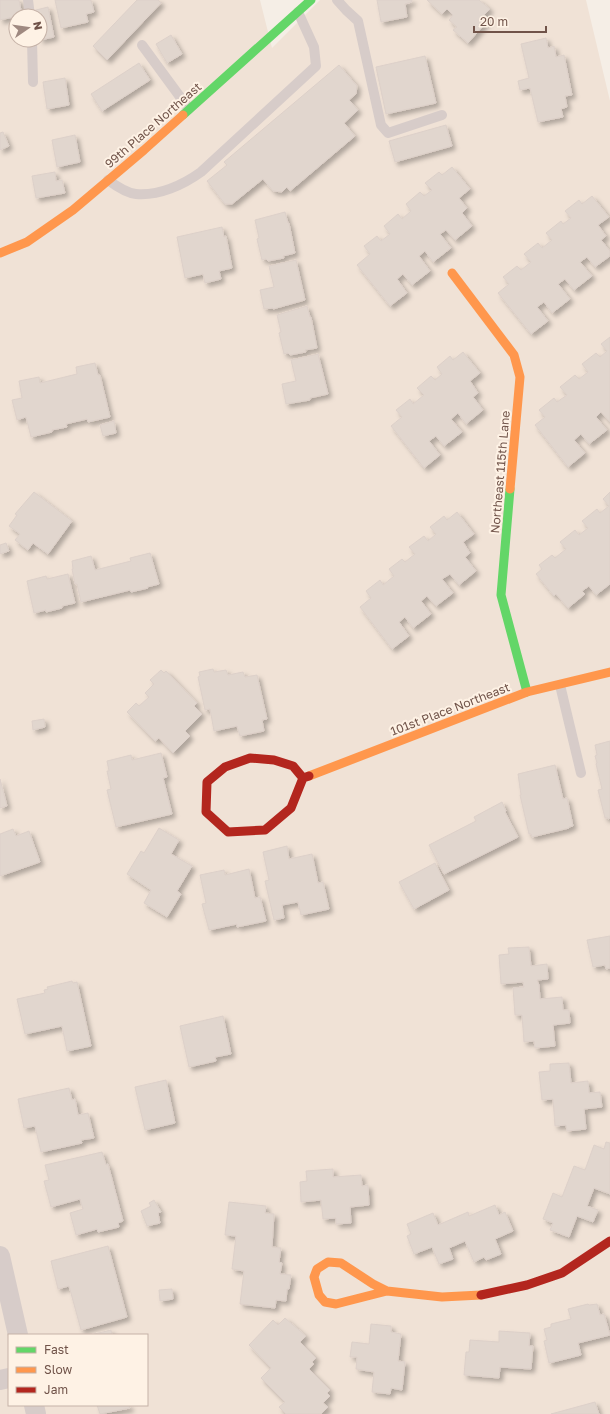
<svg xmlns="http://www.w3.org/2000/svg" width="610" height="1414" viewBox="0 0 610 1414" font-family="'Golos Text',sans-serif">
	<defs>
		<filter id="shadow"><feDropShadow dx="3.5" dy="3.5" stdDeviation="2" flood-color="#0004"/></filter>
	</defs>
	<rect width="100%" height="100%" fill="#f5eee6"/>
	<path fill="#f0e2d6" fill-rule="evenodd" d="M0 0H260L272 48 320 0H586L610 101V1414H0ZM16 16H40V40H16ZM9 1335H147V1405H9Z"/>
	<g fill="#e1d6ce" stroke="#ddd0c9" filter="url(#shadow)">
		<polygon points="0,0 19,0 22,15 0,20"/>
		<polygon points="55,0 91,0 94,12 86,14 88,22 61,28"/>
		<polygon points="137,0 158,0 161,3 107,60 93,46"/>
		<polygon points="377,0 412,0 412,2 405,4 407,17 381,22"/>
		<polygon points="427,0 479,0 490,9 484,15 489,19 468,43 453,30 457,27 449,20 453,15 447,9 442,14"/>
		<polygon points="48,7 54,37 40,40 40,16 33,16 32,11"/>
		<polygon points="171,35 182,54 167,63 156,44"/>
		<polygon points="546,38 548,48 554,46 556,57 564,55 572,95 565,96 567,107 561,109 563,117 538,122 530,88 520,90 518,81 529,78 521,44"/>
		<polygon points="425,56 436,103 386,114 376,67"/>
		<polygon points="139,63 150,80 102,111 91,94"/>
		<polygon points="339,65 357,86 356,94 349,100 358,110 344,123 355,136 290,191 287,187 282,192 273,191 263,179 232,204 225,204 207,181 227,165 224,162"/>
		<polygon points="65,78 69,105 47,109 43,82"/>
		<polygon points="446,125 452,146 395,162 389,141"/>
		<polygon points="3,132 9,146 0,150 0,133"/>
		<polygon points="75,135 80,162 57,167 52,140"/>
		<polygon points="452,167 470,189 459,198 467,208 462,213 472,226 455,240 446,230 440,234 451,248 433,262 425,251 419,256 430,271 412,285 403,274 397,279 407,293 390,306 357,265 370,254 364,246 377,236 381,241 390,234 384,226 398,214 402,219 411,211 406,204 420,192 424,196 432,190 425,183 439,172 442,175"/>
		<polygon points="55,172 56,181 62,180 65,193 36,198 32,176"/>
		<polygon points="592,196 609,217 598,225 606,236 601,240 610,251 610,256 595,267 587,257 580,262 592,276 574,290 565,279 558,284 570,299 552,313 544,302 537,307 548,321 531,334 498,293 509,284 503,277 517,266 521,270 531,262 524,254 538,243 542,248 552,240 546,233 561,221 563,224 571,218 565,211 579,200 582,204"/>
		<polygon points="285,212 288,223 289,223 295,253 283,256 284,258 268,261 266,259 262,260 257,239 259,238 255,220"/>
		<polygon points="222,227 224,237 226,236 232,268 219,271 221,279 205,283 203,274 185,278 177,237"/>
		<polygon points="296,260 305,300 273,309 273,308 264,309 260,290 274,287 269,266"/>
		<polygon points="307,306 310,317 311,317 317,348 305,350 306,352 290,355 288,353 284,354 279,333 281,332 277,315"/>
		<polygon points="610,337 610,422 601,412 596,417 607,430 589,444 581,434 574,440 585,453 568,467 535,425 545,417 539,410 554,398 557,402 567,395 560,387 575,375 579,379 588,372 582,364 596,353 600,357 607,351 601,344"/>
		<polygon points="463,352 480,373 470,381 478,393 473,397 483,410 466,424 458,413 451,419 462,432 444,446 436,436 429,441 440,455 424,468 391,426 402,417 396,410 410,399 413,404 424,395 417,388 431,376 435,380 442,374 437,367 450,356 453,360"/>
		<polygon points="318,354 328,394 310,398 310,400 286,404 282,384 296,381 291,360"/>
		<polygon points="95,363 98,375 100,375 110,417 88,422 87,419 66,424 67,427 52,430 52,432 31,437 26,417 17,420 12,400 22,398 19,381 39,377 40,383 77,374 76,367"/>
		<polygon points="114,421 116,433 103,436 100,425"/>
		<polygon points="34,492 72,521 48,554 33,543 28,550 15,540 20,534 9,526 17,515 15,514"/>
		<polygon points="610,492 610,584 596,595 589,586 582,591 585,594 568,608 556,594 554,596 536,574 542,569 539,565 552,555 555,558 566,549 560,542 575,530 579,535 588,528 582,521 597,509 600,513 609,506 603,499"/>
		<polygon points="457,512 474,534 463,542 470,553 465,557 476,571 459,585 450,574 442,579 453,593 436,606 427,596 421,601 431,614 413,628 405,617 399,622 409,636 392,649 360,607 371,598 366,591 380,580 383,585 394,576 389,569 402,559 405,562 415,554 409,547 424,536 428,541 436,534 430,527 444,516 447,520"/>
		<polygon points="6,543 9,551 0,554 0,545"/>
		<polygon points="150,553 159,584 147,587 148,588 131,592 130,590 81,602 77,584 75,584 72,569 73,569 72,561 91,556 95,570 131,561 130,558"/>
		<polygon points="68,574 75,603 62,606 62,608 46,612 46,610 34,613 27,581 46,576 47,579"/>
		<polygon points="213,669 214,672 226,670 228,675 243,672 245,677 257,675 267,719 262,720 264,731 240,736 237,726 214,731 210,709 205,710 198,677 200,676 199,672"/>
		<polygon points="161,670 164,673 166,671 197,703 194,706 202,714 185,731 190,736 173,753 159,738 155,741 127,712 136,703 139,706 149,697 145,693 154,684 150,680"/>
		<polygon points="44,719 45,727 33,730 32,721"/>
		<polygon points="610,741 610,818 608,819 608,818 605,818 598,790 602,789 596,764 597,763 595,756 597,755 595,745"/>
		<polygon points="161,753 167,777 163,778 172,814 116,827 107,790 111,789 107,771 109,771 107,761 131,755 132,760"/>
		<polygon points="555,765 563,799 567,798 573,826 569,827 569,828 532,837 531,834 529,834 520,795 521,795 518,774"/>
		<polygon points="0,779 7,806 0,808"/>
		<polygon points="502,802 506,811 505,812 518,837 444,874 429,845 476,821 474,817"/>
		<polygon points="159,828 179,840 171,854 192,866 177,891 181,894 167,917 144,903 151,890 127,874 141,851 144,853"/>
		<polygon points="13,829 16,836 29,831 40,862 0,876 0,834"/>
		<polygon points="287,846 289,859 312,854 318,883 323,882 329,909 301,915 298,902 282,905 284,918 274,920 265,881 269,880 263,852"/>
		<polygon points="435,863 449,890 414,909 399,882"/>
		<polygon points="249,869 255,898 260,897 266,921 237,927 237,924 209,930 202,904 206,903 200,875 224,870 225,875"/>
		<polygon points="610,936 610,968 606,969 605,965 593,967 587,940"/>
		<polygon points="529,947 531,966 547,964 548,979 537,980 539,985 540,999 562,997 563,1010 569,1010 570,1023 553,1025 555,1046 535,1048 534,1041 524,1042 522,1015 515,1015 513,988 524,987 523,982 501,984 499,955 509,954 508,948"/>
		<polygon points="72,981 73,983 77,982 91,1046 67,1051 62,1026 25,1034 17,999 45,993 44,990 48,989 47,987"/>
		<polygon points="223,1016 231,1054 215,1057 216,1061 189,1067 180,1026"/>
		<polygon points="569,1063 571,1083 588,1081 589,1093 600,1092 602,1107 584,1109 586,1129 567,1131 566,1125 555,1126 553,1099 542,1100 539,1072 550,1071 550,1064"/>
		<polygon points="166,1080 175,1123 145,1130 135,1087"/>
		<polygon points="69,1088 72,1100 75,1099 78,1115 88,1113 94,1138 81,1140 82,1143 41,1152 35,1126 24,1128 18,1099"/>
		<polygon points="606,1142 610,1143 610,1194 594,1188 587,1206 598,1210 593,1222 577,1216 569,1237 550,1230 553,1223 543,1219 553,1193 562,1197 574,1166 585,1170 594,1145 604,1149"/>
		<polygon points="102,1152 106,1165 108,1164 123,1221 118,1223 119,1227 98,1232 97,1229 76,1235 70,1213 83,1209 80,1199 51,1207 44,1181 49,1180 45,1165"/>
		<polygon points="333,1169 333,1177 361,1175 362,1186 368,1185 369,1205 350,1207 351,1223 336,1224 336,1218 323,1219 321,1200 301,1202 300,1182 307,1181 306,1171"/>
		<polygon points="154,1200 161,1212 158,1213 160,1223 147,1226 141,1211 151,1206 149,1203"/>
		<polygon points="229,1202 266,1206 265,1213 274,1214 272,1247 281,1248 279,1262 282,1263 280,1274 291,1275 289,1289 287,1289 286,1301 276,1300 275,1308 240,1304 244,1271 232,1269 236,1236 225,1235"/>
		<polygon points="495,1205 499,1215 505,1212 513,1231 495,1239 501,1254 486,1260 484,1257 474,1262 465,1241 449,1248 453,1259 439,1264 432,1247 414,1254 407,1236 411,1234 407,1224 433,1213 438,1225 468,1212 469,1216"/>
		<polygon points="108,1246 127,1317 81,1330 69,1286 58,1289 51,1261"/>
		<polygon points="172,1289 173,1299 160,1301 159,1290"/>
		<polygon points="588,1304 589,1305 597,1304 600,1315 604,1314 610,1335 578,1343 581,1355 549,1363 544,1341 547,1340 544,1329 551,1327 551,1324 571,1319 568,1309"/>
		<polygon points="285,1318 306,1336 300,1342 316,1358 312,1362 314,1364 309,1369 330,1390 327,1393 330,1396 323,1403 328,1407 321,1414 286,1414 279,1407 285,1402 261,1378 271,1368 249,1345 273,1320 278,1325"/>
		<polygon points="371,1324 391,1326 391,1332 401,1334 398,1361 405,1362 402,1390 391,1388 390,1394 372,1392 374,1372 356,1369 357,1357 350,1357 352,1342 369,1344"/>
		<polygon points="111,1330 112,1335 90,1335"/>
		<polygon points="499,1331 530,1333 529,1346 533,1346 531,1369 500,1367 499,1378 464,1375 466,1352 469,1352 470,1340 499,1342"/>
		<polygon points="595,1402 599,1414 551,1414"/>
		<polygon points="97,1405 129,1405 130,1408 100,1414"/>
	</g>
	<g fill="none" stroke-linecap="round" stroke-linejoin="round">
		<g stroke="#d7ccc9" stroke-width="10">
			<polyline points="28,0 30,16"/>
			<polyline points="337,0 346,10 358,21 381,125 388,133 442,115"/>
			<polyline points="32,40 33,82"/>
			<polyline points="142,45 189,109"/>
			<path d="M108 180C116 186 126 193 136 194 159 196 183 185 201 172L316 66 314 47 298 12"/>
			<polyline points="560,685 581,773"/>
		</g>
		<g stroke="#d7ccc9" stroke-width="20">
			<polyline points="0,1256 18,1335"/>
			<polyline points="0,1380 9,1378"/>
			<polyline points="34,1405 36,1414"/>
		</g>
		<g stroke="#63d668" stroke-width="9">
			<polyline points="183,115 311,0"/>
			<polyline points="510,489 501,595 527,692"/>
		</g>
		<g stroke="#ff974d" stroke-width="9">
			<polyline points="0,253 27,242 73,210 144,150 183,115"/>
			<polyline points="452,273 514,355 520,377 510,489"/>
			<polyline points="309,776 527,692 610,672"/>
			<polyline points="387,1291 373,1284 341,1263 328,1262 317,1269 314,1277 319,1295 325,1302 336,1304 387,1291 442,1297 481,1295"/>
		</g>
		<g stroke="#b3261e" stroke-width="9">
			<polyline points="303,778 293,766 274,760 250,758 225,767 207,782 206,812 228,832 265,830 291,808 303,778 309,776"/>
			<polyline points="481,1295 527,1285 562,1273 610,1241"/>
		</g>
	</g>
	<g text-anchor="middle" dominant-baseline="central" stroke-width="4" stroke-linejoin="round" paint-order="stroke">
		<g font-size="12" fill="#705349" stroke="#fef2e5">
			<text transform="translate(153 125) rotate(-41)">99th Place Northeast</text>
			<text transform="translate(500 472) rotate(-85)">Northeast 115th Lane</text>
			<text transform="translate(450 709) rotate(-21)">101st Place Northeast</text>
		</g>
	</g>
	<rect x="8" y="1334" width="140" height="72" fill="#fef2e5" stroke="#c5b2a7"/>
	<rect x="16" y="1347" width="20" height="6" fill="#63d668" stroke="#c5b2a7"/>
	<text x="44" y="1354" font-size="12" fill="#705349">Fast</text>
	<rect x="16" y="1367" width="20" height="6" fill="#ff974d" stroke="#c5b2a7"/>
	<text x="44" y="1374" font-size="12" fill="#705349">Slow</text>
	<rect x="16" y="1387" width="20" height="6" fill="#b3261e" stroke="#c5b2a7"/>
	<text x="44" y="1394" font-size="12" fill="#705349">Jam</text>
	<g transform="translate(28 28) rotate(77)"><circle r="19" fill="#fef2e5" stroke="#c5b2a7"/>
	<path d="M0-3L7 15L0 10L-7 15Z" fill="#9f8980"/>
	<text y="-6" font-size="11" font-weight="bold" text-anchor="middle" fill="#705349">N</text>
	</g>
	<path d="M474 26v6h72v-6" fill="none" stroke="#705349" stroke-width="2"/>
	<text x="480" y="26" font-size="12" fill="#705349" stroke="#fef2e5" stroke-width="3" paint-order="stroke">20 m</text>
</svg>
